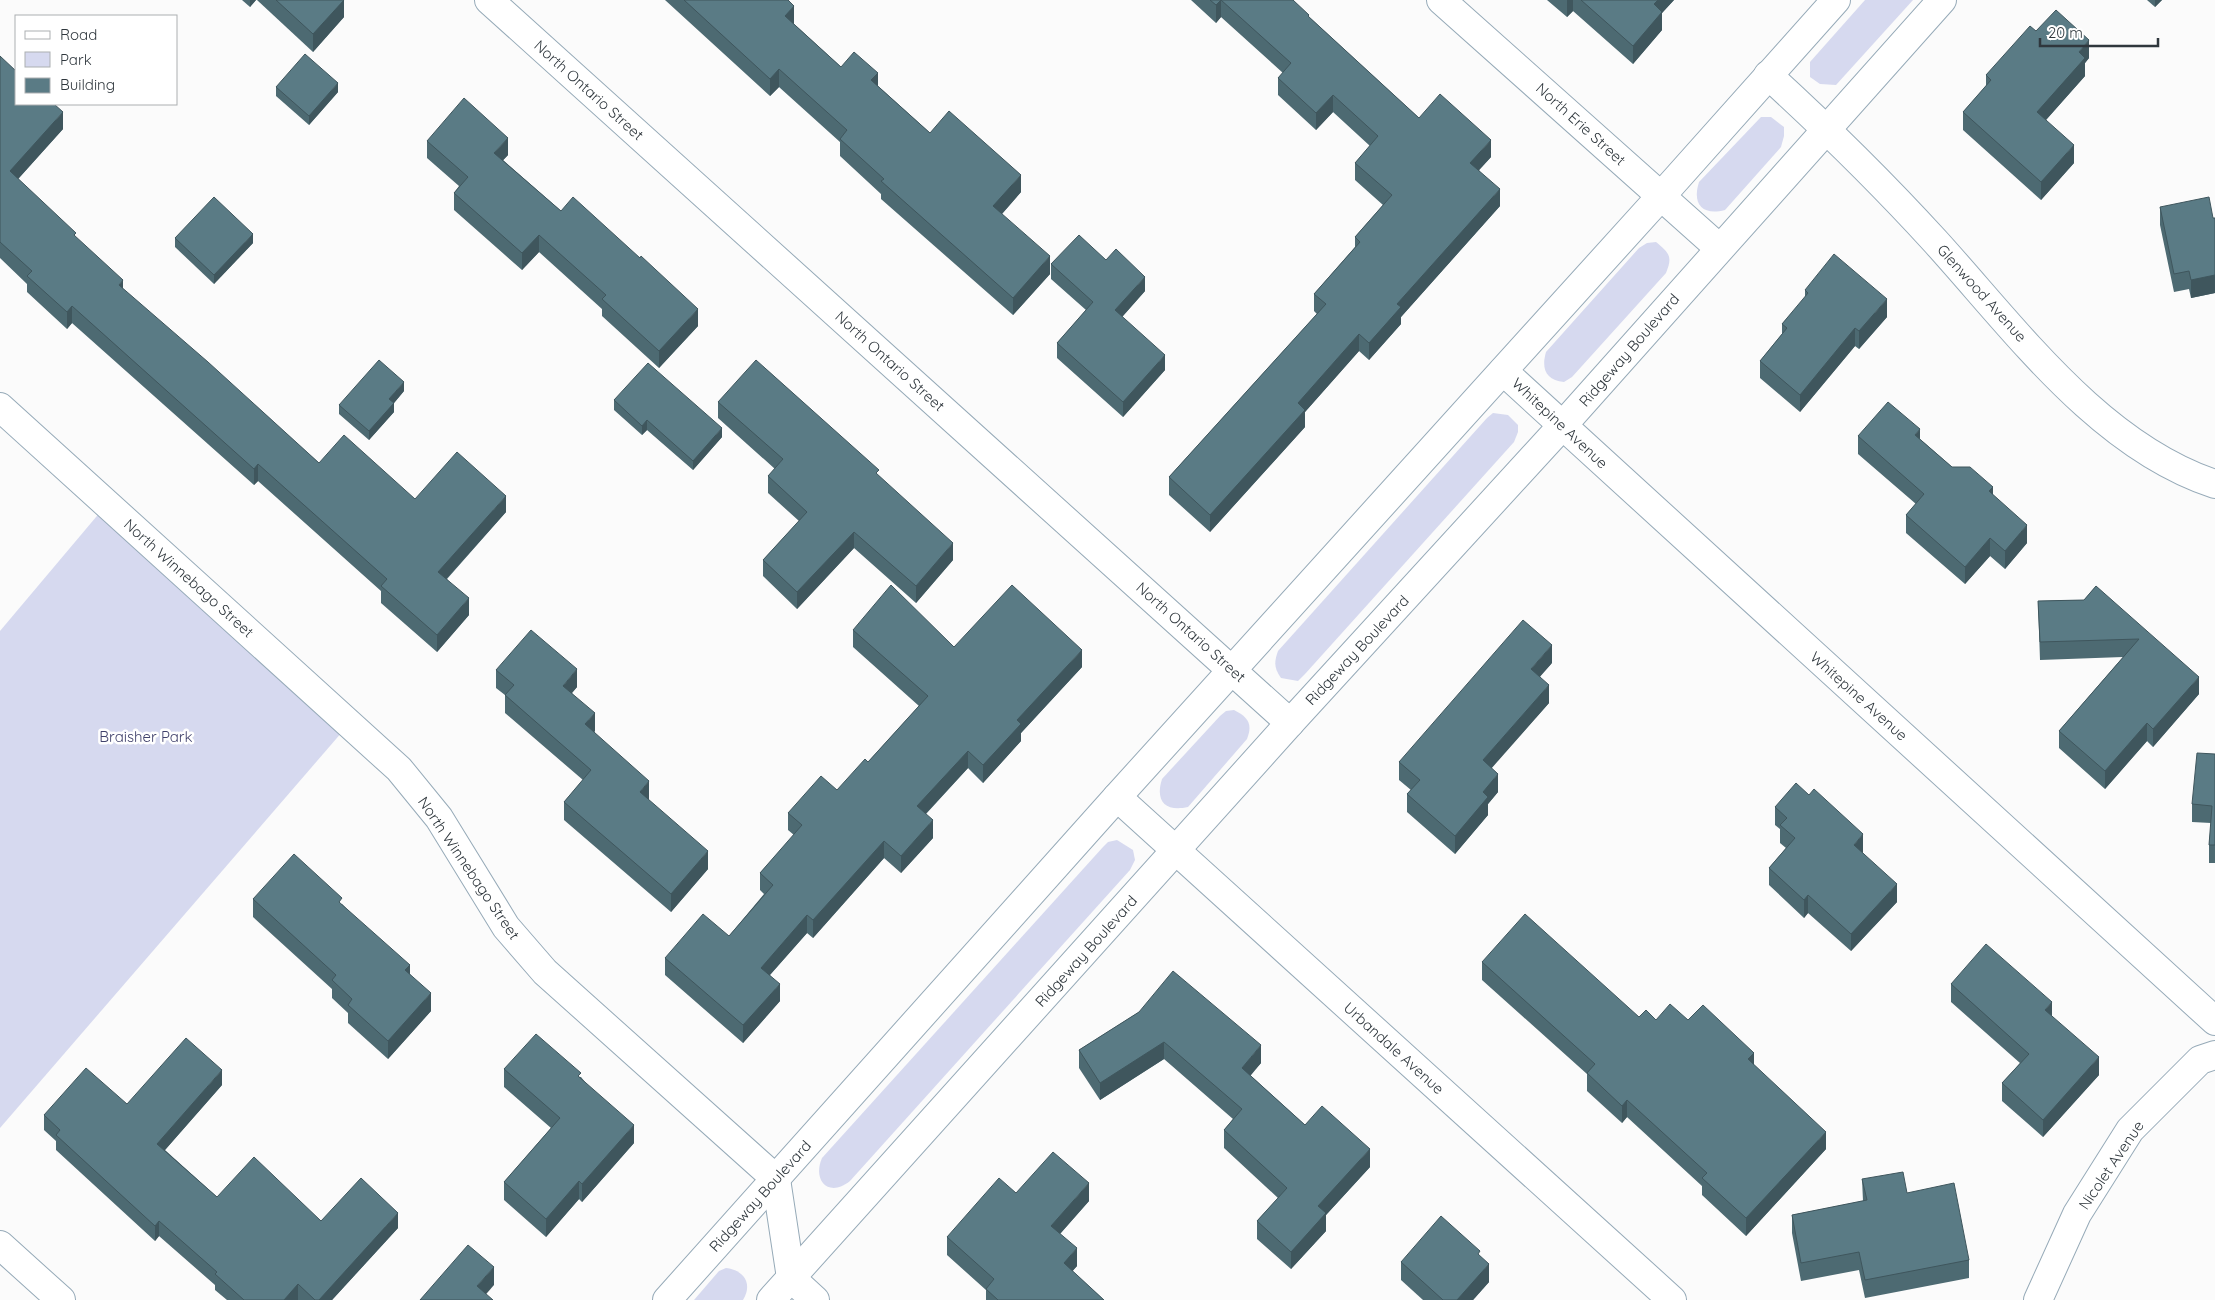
<svg xmlns="http://www.w3.org/2000/svg" width="2215" height="1300" viewBox="0 0 2215 1300" font-family="Quicksand,sans-serif">
	<rect width="100%" height="100%" fill="#fbfbfb"/>
	<g fill="#d6d9ef">
		<polygon points="1865,0 1913,0 1836,85 1820,84 1810,77 1810,62"/>
		<path d="M1761 117H1771L1784 127V136L1781 147 1725 210C1702 216 1692 204 1699 182Z"/>
		<path d="M1656 242C1669 253 1673 256 1666 273L1572 377 1564 382C1546 380 1541 369 1546 352L1639 248 1647 243Z"/>
		<path d="M1493 413 1508 415 1518 425V432L1514 442 1305 674 1298 681 1281 678C1274 668 1274 662 1278 651L1487 418Z"/>
		<polygon points="107,504 349,724 0,1128 0,631"/>
		<path d="M1234 710C1248 717 1253 724 1247 739L1188 807C1165 812 1155 801 1162 779L1220 716 1226 711Z"/>
		<path d="M1117 840 1133 850 1135 860 1130 870 850 1181C829 1198 812 1181 822 1158L1103 847 1108 842Z"/>
		<path d="M726 1268C744 1270 753 1284 743 1300H694L719 1271Z"/>
	</g>
	<g fill="none" stroke-linecap="round" stroke-linejoin="round">
		<g stroke="#96aab8" stroke-width="30">
			<g id="minor">
				<polyline points="489,0 1290,723"/>
				<polyline points="1441,0 1719,248"/>
				<path d="M1768 75C1826 128 1882 183 1935 241 2015 329 2099 446 2215 484"/>
				<polyline points="1503,371 2215,1021"/>
				<polyline points="0,407 399,769 439,818 506,927 545,972 776,1179 791,1278 815,1300"/>
				<polyline points="1117,797 1672,1300"/>
				<polyline points="0,1245 61,1300"/>
				<polyline points="667,1300 1117,797 1662,195 1836,0"/>
				<polyline points="771,1300 1290,723 1562,426 1942,0"/>
				<polyline points="2038,1300 2077,1214 2130,1130 2200,1060 2215,1055"/>
			</g>
		</g>
		<use href="#minor" stroke="#fff" stroke-width="28"/>
	</g>
	<g fill="#4d6a72">
		<polygon points="242,0 256,0 250,7"/>
		<polygon points="257,0 344,0 344,17 313,52"/>
		<polygon points="665,0 788,0 794,23 794,24 841,67 878,86 930,133 1021,192 1002,214 1050,274 1013,315 881,199 881,194 840,156 840,142 779,87 770,96"/>
		<polygon points="1191,0 1293,0 1309,17 1419,118 1491,157 1479,170 1500,206 1401,317 1401,324 1369,360 1359,351 1305,412 1305,427 1210,532 1169,495 1169,477 1317,314 1314,311 1314,294 1355,247 1355,237 1383,205 1355,180 1355,163 1370,146 1333,112 1316,130 1278,95 1278,78 1283,73 1221,17 1216,23"/>
		<polygon points="1547,0 1674,0 1662,13 1662,30 1633,64 1573,11 1567,17"/>
		<polygon points="2147,0 2162,0 2155,7"/>
		<polygon points="2036,31 2089,58 2085,63 2085,76 2046,120 2074,163 2041,200 1963,130 1963,112 1986,86 1986,75"/>
		<polygon points="0,56 63,129 18,179 76,238 123,289 319,463 415,499 506,512 447,579 469,615 437,652 381,603 381,591 258,481 254,485 72,323 67,329 27,292 27,284 0,258"/>
		<polygon points="276,87 338,92 309,125 276,96"/>
		<polygon points="427,141 508,155 503,160 561,211 698,326 659,368 602,316 602,309 539,252 522,270 454,210 454,193 459,186 427,158"/>
		<polygon points="2160,207 2213,218 2215,218 2215,293 2191,298 2189,289 2174,292 2160,225"/>
		<polygon points="175,238 253,243 214,284 175,247"/>
		<polygon points="1106,260 1145,291 1122,317 1165,370 1123,417 1057,358 1057,343 1086,310 1051,279 1051,264"/>
		<polygon points="1805,290 1887,317 1859,349 1855,346 1800,412 1760,378 1760,361 1782,334 1782,324 1805,298"/>
		<polygon points="404,391 394,403 394,412 369,440 339,414 339,405"/>
		<polygon points="614,400 722,437 693,470 647,430 642,435 614,410"/>
		<polygon points="718,402 879,476 953,560 916,603 854,548 797,609 763,576 763,560 799,521 768,493 768,476 775,469 718,418"/>
		<polygon points="1858,436 1920,439 1952,467 1993,495 2027,543 2005,569 1990,556 1965,584 1906,533 1906,515 1916,504 1858,454"/>
		<polygon points="2096,586 2199,694 2153,747 2147,741 2105,789 2059,748 2059,731 2123,657 2040,660 2038,601 2084,600"/>
		<polygon points="853,630 1082,667 1021,733 1021,741 983,783 968,768 926,814 933,838 901,873 884,858 813,938 807,933 770,975 780,1001 743,1043 665,975 665,958 729,936 764,894 760,890 760,873 794,835 788,830 788,813 837,790 868,762 919,706 853,647"/>
		<polygon points="1552,663 1540,676 1549,703 1491,768 1498,792 1488,804 1488,815 1455,854 1407,812 1407,794 1411,790 1399,780 1399,762"/>
		<polygon points="496,670 577,687 572,693 595,731 594,732 649,799 649,800 708,869 671,912 564,820 564,802 583,780 505,713 505,695 496,688"/>
		<polygon points="2215,754 2215,863 2209,863 2209,845 2211,823 2192,822 2192,804"/>
		<polygon points="1775,807 1863,852 1863,853 1897,902 1851,951 1808,913 1804,918 1769,885 1769,868 1786,848 1780,843 1780,829 1775,825"/>
		<polygon points="253,899 342,904 410,974 431,1011 388,1059 348,1023 348,1013 332,998 332,989 253,917"/>
		<polygon points="1482,962 1639,1017 1656,1020 1688,1020 1754,1065 1826,1149 1746,1236 1702,1195 1702,1186 1627,1117 1622,1123 1587,1091 1587,1074 1482,980"/>
		<polygon points="1951,984 2052,1016 2099,1075 2043,1137 2002,1101 2002,1083 2020,1063 1951,1002"/>
		<polygon points="1139,1012 1261,1063 1250,1075 1305,1125 1370,1167 1326,1215 1326,1231 1291,1269 1257,1239 1257,1221 1278,1198 1224,1148 1224,1130 1233,1119 1164,1059 1100,1100 1079,1068 1079,1050"/>
		<polygon points="504,1069 581,1077 634,1143 582,1202 579,1199 546,1237 504,1200 504,1182 551,1128 504,1087"/>
		<polygon points="222,1085 165,1150 217,1197 321,1221 398,1228 332,1300 227,1300 215,1290 215,1285 159,1236 155,1241 56,1150 56,1141 44,1130 44,1115 127,1104"/>
		<polygon points="1862,1179 1907,1193 1969,1260 1969,1278 1865,1298 1859,1270 1801,1281 1792,1233 1792,1215 1863,1201"/>
		<polygon points="1016,1193 1089,1201 1060,1234 1077,1266 1072,1271 1104,1300 986,1300 986,1290 947,1255 947,1237"/>
		<polygon points="1480,1256 1489,1282 1473,1300 1423,1300 1401,1280 1401,1262"/>
	</g>
	<g fill="#3f565d">
		<polygon points="250,0 256,0 250,7"/>
		<polygon points="344,0 344,17 313,52 313,34"/>
		<polygon points="1221,0 1221,17 1216,23 1216,5"/>
		<polygon points="1567,0 1573,0 1573,11 1567,17"/>
		<polygon points="1658,0 1674,0 1662,13 1662,30 1633,64 1633,46 1654,4"/>
		<polygon points="2155,0 2162,0 2155,7"/>
		<polygon points="794,6 794,23 785,34 785,16"/>
		<polygon points="2089,40 2089,58 2085,63 2085,76 2037,130 2037,112 2079,52"/>
		<polygon points="779,69 779,87 770,96 770,79"/>
		<polygon points="878,73 878,91 871,80"/>
		<polygon points="338,83 338,92 309,125 309,116"/>
		<polygon points="1333,95 1333,112 1316,130 1316,113"/>
		<polygon points="63,112 63,129 10,188 10,171"/>
		<polygon points="508,138 508,155 494,170 494,153"/>
		<polygon points="1491,140 1491,157 1470,180 1470,163"/>
		<polygon points="2074,145 2074,163 2041,200 2041,182"/>
		<polygon points="1021,175 1021,192 993,224 993,206"/>
		<polygon points="1500,189 1500,206 1401,317 1401,324 1369,360 1369,343 1397,304"/>
		<polygon points="253,234 253,243 214,284 214,275"/>
		<polygon points="539,235 539,252 522,270 522,253"/>
		<polygon points="1050,256 1050,274 1013,315 1013,298"/>
		<polygon points="2215,275 2215,293 2191,298 2191,280"/>
		<polygon points="1145,277 1145,291 1115,325 1115,310"/>
		<polygon points="123,280 123,297 119,285"/>
		<polygon points="1887,299 1887,317 1859,349 1859,331"/>
		<polygon points="72,306 72,323 67,329 67,312"/>
		<polygon points="698,309 698,326 659,368 659,351"/>
		<polygon points="1855,328 1855,346 1800,412 1800,395"/>
		<polygon points="1359,334 1359,351 1305,412 1305,427 1210,532 1210,515 1298,403"/>
		<polygon points="1165,355 1165,370 1123,417 1123,402"/>
		<polygon points="404,382 404,391 394,403 394,412 369,440 369,431 389,399"/>
		<polygon points="647,420 647,430 642,435 642,426"/>
		<polygon points="722,428 722,437 693,470 693,461"/>
		<polygon points="1920,429 1920,447 1915,435"/>
		<polygon points="258,464 258,481 254,485 254,469"/>
		<polygon points="1993,487 1993,505 1989,491"/>
		<polygon points="506,496 506,512 438,588 438,572"/>
		<polygon points="2027,525 2027,543 2005,569 2005,551"/>
		<polygon points="854,532 854,548 797,609 797,592"/>
		<polygon points="1990,538 1990,556 1965,584 1965,567"/>
		<polygon points="953,543 953,560 916,603 916,586"/>
		<polygon points="469,598 469,615 437,652 437,635"/>
		<polygon points="1552,645 1552,663 1531,687 1531,669"/>
		<polygon points="1082,650 1082,667 1021,733 1021,741 983,783 983,765 1017,720"/>
		<polygon points="577,669 577,687 563,703 563,686"/>
		<polygon points="2199,677 2199,694 2153,747 2153,729"/>
		<polygon points="1549,685 1549,703 1483,778 1483,760"/>
		<polygon points="595,713 595,731 585,742 585,724"/>
		<polygon points="2147,723 2147,741 2105,789 2105,771"/>
		<polygon points="968,751 968,768 917,823 917,806"/>
		<polygon points="1498,774 1498,792 1488,804 1488,815 1455,854 1455,836 1483,792"/>
		<polygon points="649,781 649,799 640,810 640,792"/>
		<polygon points="933,820 933,838 901,873 901,856"/>
		<polygon points="1863,834 1863,852 1854,863 1854,845"/>
		<polygon points="884,841 884,858 813,938 813,920"/>
		<polygon points="708,851 708,869 671,912 671,894"/>
		<polygon points="1897,884 1897,902 1851,951 1851,934"/>
		<polygon points="1808,895 1808,913 1804,918 1804,900"/>
		<polygon points="807,915 807,933 761,985 761,968"/>
		<polygon points="410,965 410,982 405,970"/>
		<polygon points="780,984 780,1001 743,1043 743,1025"/>
		<polygon points="431,993 431,1011 388,1059 388,1041"/>
		<polygon points="2052,1002 2052,1020 2045,1010"/>
		<polygon points="1164,1042 1164,1059 1100,1100 1100,1083"/>
		<polygon points="1261,1045 1261,1063 1242,1086 1242,1068"/>
		<polygon points="1754,1053 1754,1070 1748,1059"/>
		<polygon points="2099,1057 2099,1075 2043,1137 2043,1120"/>
		<polygon points="222,1070 222,1085 157,1159 157,1144"/>
		<polygon points="1627,1100 1627,1117 1622,1123 1622,1106"/>
		<polygon points="634,1125 634,1143 582,1202 582,1184"/>
		<polygon points="1826,1132 1826,1149 1746,1236 1746,1218"/>
		<polygon points="1370,1149 1370,1167 1326,1215 1326,1231 1291,1269 1291,1252 1318,1206"/>
		<polygon points="579,1181 579,1199 546,1237 546,1219"/>
		<polygon points="1089,1183 1089,1201 1051,1244 1051,1226"/>
		<polygon points="398,1213 398,1228 332,1300 319,1300"/>
		<polygon points="159,1221 159,1236 155,1241 155,1226"/>
		<polygon points="1077,1248 1077,1266 1064,1281 1064,1263"/>
		<polygon points="1489,1264 1489,1282 1473,1300 1457,1300"/>
		<polygon points="494,1267 494,1285 481,1300 477,1286"/>
		<polygon points="298,1284 298,1300 284,1300"/>
	</g>
	<g fill="#5a7b85" stroke="#3f565d">
		<polygon points="276,0 344,0 313,34"/>
		<polygon points="684,0 788,0 794,6 785,16 841,67 854,52 878,73 871,80 930,133 949,111 1021,175 993,206 1050,256 1013,298 881,181 884,179 840,139 847,130 779,69 770,79"/>
		<polygon points="1210,0 1221,0 1216,5"/>
		<polygon points="1221,0 1293,0 1309,15 1308,16 1419,118 1440,94 1491,140 1470,163 1500,189 1397,304 1401,307 1369,343 1359,334 1298,403 1305,410 1210,515 1169,477 1326,304 1314,294 1360,242 1355,237 1392,195 1355,163 1378,136 1333,95 1316,113 1278,78 1291,63"/>
		<polygon points="1581,0 1658,0 1654,4 1662,12 1633,46"/>
		<polygon points="2056,10 2089,40 2079,52 2085,58 2037,112 2074,145 2041,182 1963,112 1991,80 1986,75 2030,26 2036,31"/>
		<polygon points="305,54 338,83 309,116 276,87"/>
		<polygon points="0,56 16,71 16,104 54,104 63,112 10,171 76,233 74,235 123,280 119,285 208,362 319,463 344,435 415,499 457,452 506,496 438,572 469,598 437,635 381,586 387,579 258,464 254,469 72,306 67,312 27,276 32,271 0,242"/>
		<polygon points="464,98 508,138 494,153 561,211 573,197 640,258 641,256 698,309 659,351 602,299 606,295 539,235 522,253 454,193 468,177 427,141"/>
		<polygon points="214,197 253,234 214,275 175,238"/>
		<polygon points="2209,197 2213,218 2215,218 2215,275 2191,280 2189,271 2174,274 2160,207"/>
		<polygon points="1079,235 1106,260 1116,249 1145,277 1115,310 1165,355 1123,402 1057,343 1093,302 1051,264"/>
		<polygon points="1834,254 1887,299 1859,331 1855,328 1800,395 1760,361 1787,328 1782,324 1808,293 1805,290"/>
		<polygon points="379,360 404,382 389,399 394,403 369,431 339,405"/>
		<polygon points="756,360 879,470 876,473 953,543 916,586 854,532 797,592 763,560 807,512 768,476 783,459 718,402"/>
		<polygon points="648,363 722,428 693,461 647,420 642,426 614,400"/>
		<polygon points="1888,402 1920,429 1915,435 1952,467 1970,467 1993,487 1989,491 2027,525 2005,551 1990,538 1965,567 1906,515 1924,494 1858,436"/>
		<polygon points="891,585 954,647 1012,585 1082,650 1017,720 1021,724 983,765 968,751 917,806 933,820 901,856 884,841 813,920 807,915 761,968 780,984 743,1025 665,958 703,914 729,936 773,885 760,873 802,825 788,813 821,776 837,790 865,759 868,762 928,696 853,630"/>
		<polygon points="2096,586 2199,677 2153,729 2147,723 2105,771 2059,731 2139,639 2040,642 2038,601 2084,600"/>
		<polygon points="1523,620 1552,645 1531,669 1549,685 1483,760 1498,774 1483,792 1488,797 1455,836 1407,794 1420,780 1399,762"/>
		<polygon points="531,630 577,669 563,686 595,713 585,724 649,781 640,792 708,851 671,894 564,802 591,770 505,695 514,685 496,670"/>
		<polygon points="2197,753 2215,754 2215,845 2209,845 2212,806 2192,804"/>
		<polygon points="1796,783 1809,795 1814,789 1863,834 1854,845 1897,884 1851,934 1808,895 1804,900 1769,868 1795,838 1780,825 1787,818 1775,807"/>
		<polygon points="294,854 342,898 339,902 410,965 405,970 431,993 388,1041 348,1005 352,999 332,980 336,975 253,899"/>
		<polygon points="1525,914 1639,1017 1646,1010 1656,1020 1670,1004 1688,1020 1703,1005 1754,1053 1748,1059 1826,1132 1746,1218 1702,1178 1707,1173 1627,1100 1622,1106 1587,1073 1595,1064 1482,962"/>
		<polygon points="1986,944 2052,1002 2045,1010 2099,1057 2043,1120 2002,1083 2029,1054 1951,984"/>
		<polygon points="1173,971 1261,1045 1242,1068 1305,1125 1322,1106 1370,1149 1318,1206 1326,1213 1291,1252 1257,1221 1287,1188 1224,1130 1242,1109 1164,1042 1100,1083 1079,1050 1139,1012"/>
		<polygon points="536,1034 581,1073 578,1076 634,1125 582,1184 579,1181 546,1219 504,1182 560,1118 504,1069"/>
		<polygon points="186,1038 222,1070 157,1144 217,1197 254,1157 321,1221 361,1178 398,1213 319,1300 315,1300 298,1284 284,1300 244,1300 215,1274 217,1272 159,1221 155,1226 56,1135 60,1130 44,1115 86,1068 127,1104"/>
		<polygon points="1053,1152 1089,1183 1051,1226 1077,1248 1064,1263 1104,1300 998,1300 986,1289 994,1279 947,1237 999,1178 1016,1193"/>
		<polygon points="1903,1172 1907,1193 1954,1183 1969,1260 1865,1280 1859,1252 1801,1263 1792,1215 1867,1200 1862,1179"/>
		<polygon points="1441,1216 1480,1251 1478,1254 1489,1264 1457,1300 1443,1300 1401,1262"/>
		<polygon points="468,1245 494,1267 477,1286 493,1300 420,1300"/>
	</g>
	<g text-anchor="middle" dominant-baseline="central" stroke-width="5" stroke-linejoin="round" paint-order="stroke">
		<g font-size="15" fill="#2f373d" stroke="#fff">
			<text transform="translate(589 90) rotate(42)">North Ontario Street</text>
			<text transform="translate(1581 124) rotate(42)">North Erie Street</text>
			<text transform="translate(1982 293) rotate(48)">Glenwood Avenue</text>
			<text transform="translate(1629 350) rotate(-49)">Ridgeway Boulevard</text>
			<text transform="translate(890 361) rotate(42)">North Ontario Street</text>
			<text transform="translate(1560 423) rotate(43)">Whitepine Avenue</text>
			<text transform="translate(189 578) rotate(42)">North Winnebago Street</text>
			<text transform="translate(1191 632) rotate(42)">North Ontario Street</text>
			<text transform="translate(1357 650) rotate(-47)">Ridgeway Boulevard</text>
			<text transform="translate(1859 696) rotate(42)">Whitepine Avenue</text>
			<text transform="translate(469 868) rotate(56)">North Winnebago Street</text>
			<text transform="translate(1086 951) rotate(-48)">Ridgeway Boulevard</text>
			<text transform="translate(1394 1048) rotate(42)">Urbandale Avenue</text>
			<text transform="translate(2111 1165) rotate(-56)">Nicolet Avenue</text>
			<text transform="translate(760 1196) rotate(-48)">Ridgeway Boulevard</text>
		</g>
		<g font-size="15" fill="#40416b" stroke="#fff">
			<text x="146" y="736">Braisher Park</text>
		</g>
	</g>
	<rect x="15" y="15" width="162" height="90" fill="#ffffff" stroke="#acafb1"/>
	<rect x="25" y="31" width="25" height="8" fill="#ffffff" stroke="#acafb1"/>
	<text x="60" y="40" font-size="15" fill="#2f373d">Road</text>
	<rect x="25" y="52" width="25" height="15" fill="#d6d9ef" stroke="#acafb1"/>
	<text x="60" y="65" font-size="15" fill="#2f373d">Park</text>
	<rect x="25" y="78" width="25" height="15" fill="#5a7b85" stroke="#acafb1"/>
	<text x="60" y="90" font-size="15" fill="#2f373d">Building</text>
	<path d="M2040 38v8h118v-8" fill="none" stroke="#2f373d" stroke-width="2.5"/>
	<text x="2048" y="38" font-size="15" fill="#2f373d" stroke="#ffffff" stroke-width="4" paint-order="stroke">20 m</text>
</svg>
